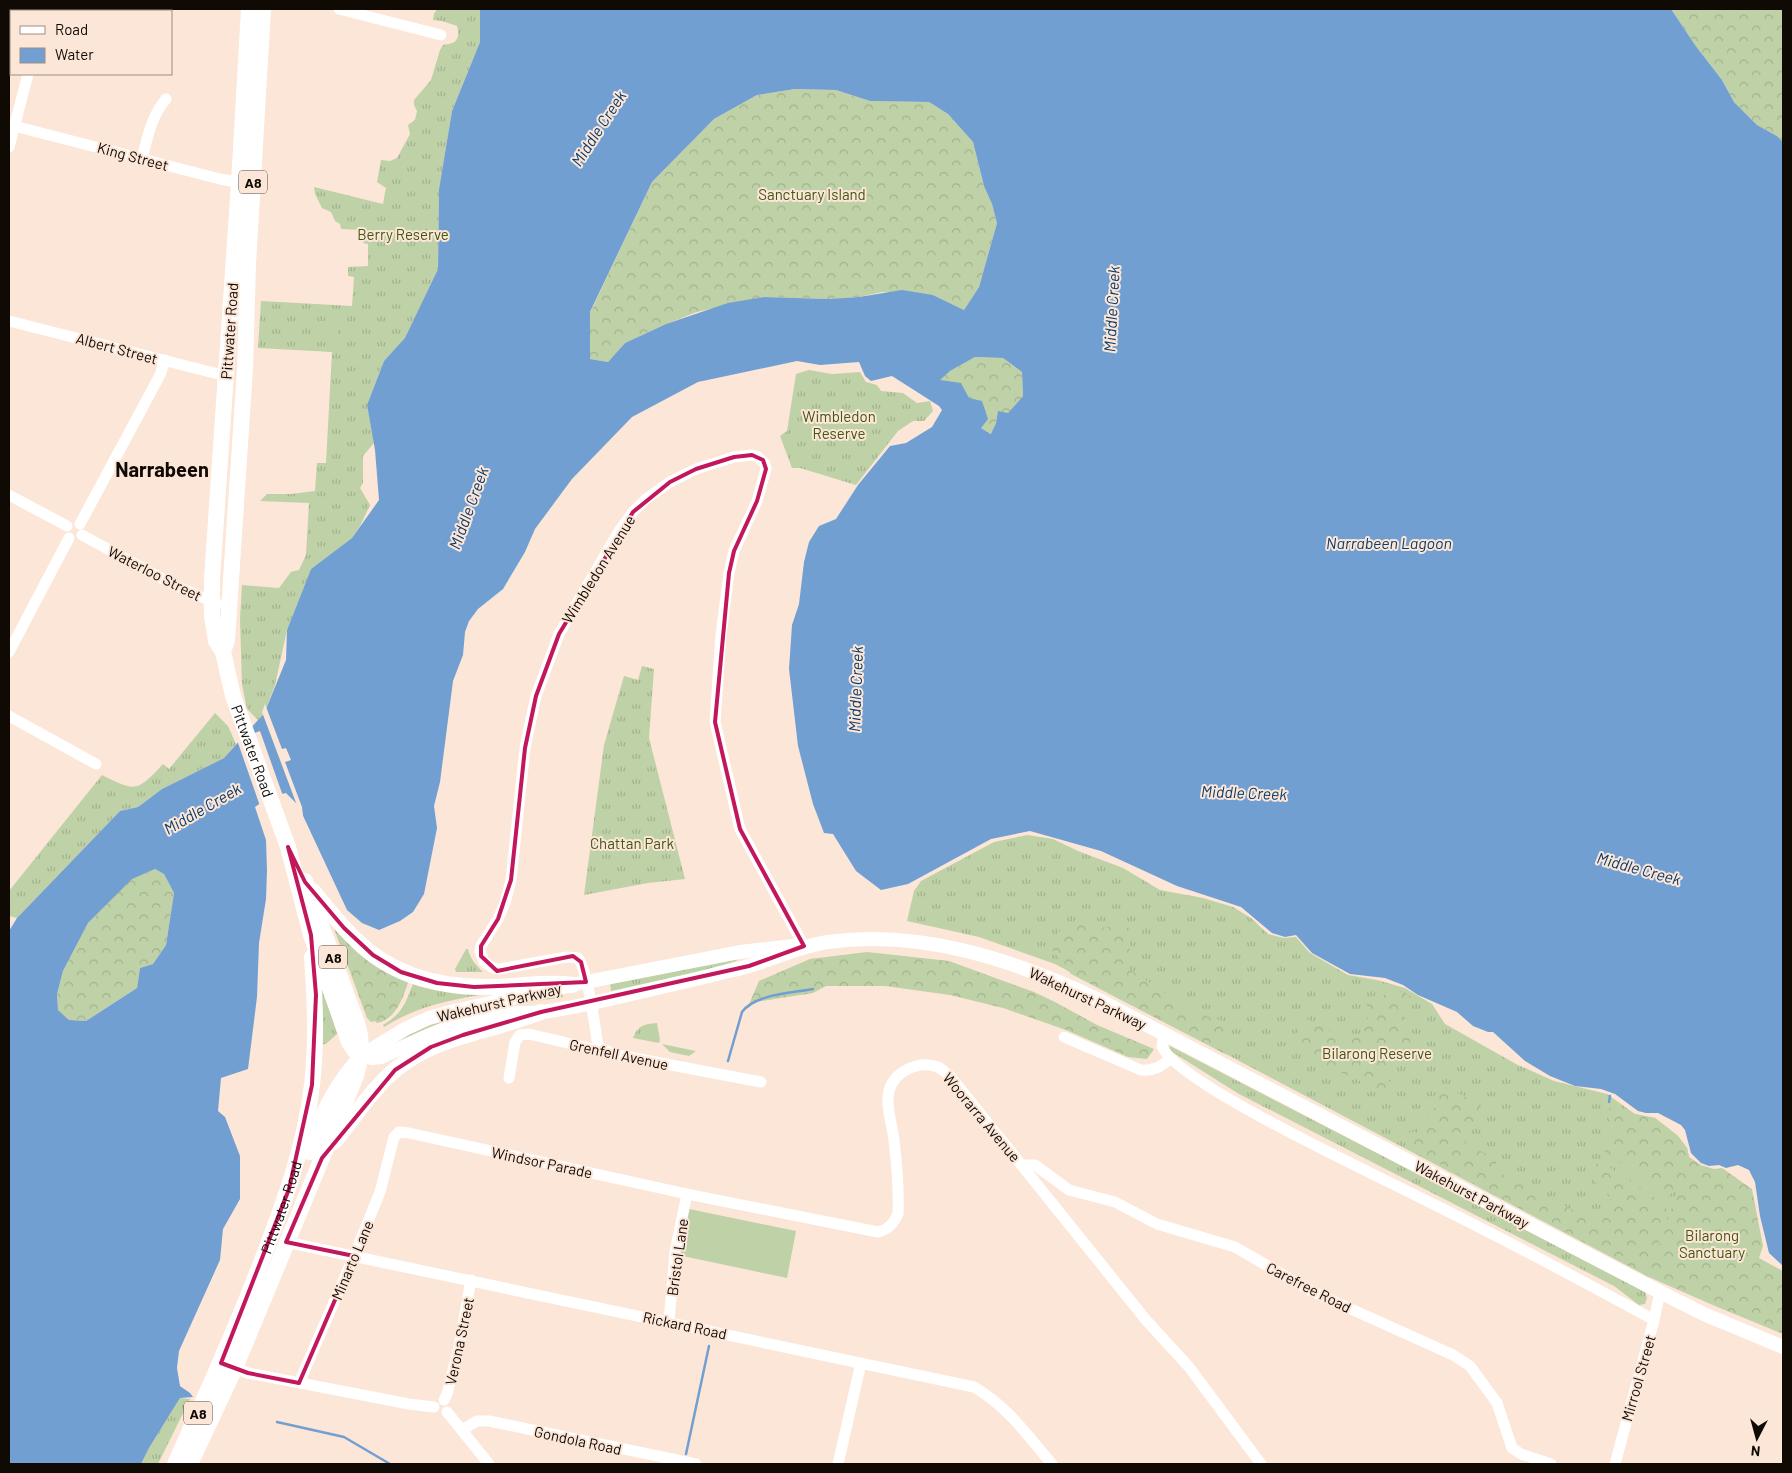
<svg xmlns="http://www.w3.org/2000/svg" width="1792" height="1473" viewBox="0 0 1792 1473" font-family="Barlow,sans-serif">
	<defs>
		<pattern id="grass-tufts" width="24" height="20" patternUnits="userSpaceOnUse" patternTransform="scale(1.25)"><rect width="24" height="20" fill="#bfd1a7"/><path d="M3 7l-1-3M5 7V3M7 7l1-3M15 17l-1-3M17 17v-4M19 17l1-3" fill="none" stroke="#a3b28e"/></pattern>
		<pattern id="forest-crowns" width="20" height="18" patternUnits="userSpaceOnUse" patternTransform="scale(1.25)"><rect width="20" height="18" fill="#bfd1a7"/><path d="M2 6a3 3 0 1 1 6 0M12 15a3 3 0 1 1 6 0" fill="none" stroke="#a3b28e"/></pattern>
	</defs>
	<rect width="100%" height="100%" fill="#fce6d7"/>
	<g fill="url(#grass-tufts)">
		<path d="M437 9H480V42L452 111 439 189 438 269 405 339 384 361 367 405 374 443 363 456V483L360 488 370 505 360 526 352 538 311 569 287 630 275 685 264 714 258 720 247 709 242 685 240 619 242 585 279 588 291 572 299 570 306 555 309 503 260 501 267 494H291L315 491 317 463H326L332 352 258 348 261 301 352 306 354 277 348 276V267L368 266V244L363 243 362 230 341 229 340 224 335 221 331 212 322 208 315 194 314 187 383 204 386 188 377 182 381 160 390 161 397 158 410 134 408 125 415 120 417 111 414 105V100L431 80 440 50 443 45C455 44 461 40 457 26L442 21 433 20 434 14Z"/>
		<polygon points="809,370 832,374 860,372 866,382 877,385 881,391 903,393 917,403 930,401 933,411 924,421 913,421 898,431 856,485 800,468 792,468 780,436 787,431 796,374"/>
		<polygon points="642,666 654,669 649,738 685,879 648,883 584,895 604,745 624,676 638,680"/>
		<path d="M215 713 228 726 236 744 224 758 162 789 138 807 120 811 17 918 9 916V891L102 775C136 792 137 792 163 764L169 769Z"/>
		<polygon points="1027,835 1053,839 1078,851 1123,868 1160,890 1203,898 1233,907 1251,918 1268,934 1284,938 1296,937 1310,953 1348,975 1377,980 1405,988 1432,1004 1445,1024 1516,1064 1554,1081 1607,1094 1635,1114 1655,1118 1678,1136 1687,1148 1689,1157 1649,1277 1055,964 979,937 907,921 914,891 921,881 994,842"/>
		<polygon points="334,929 362,952 346,961"/>
		<path d="M466 949H468C470 959 476 965 483 972H456L455 969Z"/>
		<polygon points="738,959 736,961 703,971 611,991 610,982"/>
		<polygon points="320,974 337,1034 327,1043 322,1045"/>
		<path d="M413 984 491 993C451 1000 419 1005 384 1027L383 1025C402 1014 405 1004 413 984Z"/>
		<path d="M562 992 563 997C526 1003 488 1007 452 1019 430 1026 409 1036 388 1047L401 1035 435 1020Z"/>
		<path d="M657 1023 660 1040 659 1043 633 1038C638 1025 645 1024 657 1023Z"/>
		<polygon points="662,1044 696,1051 689,1056 670,1052"/>
		<polygon points="1170,1046 1645,1292 1647,1298 1645,1304 1639,1305 1614,1286 1239,1094 1169,1050"/>
		<polygon points="180,1398 190,1399 158,1464 141,1464 149,1448"/>
	</g>
	<g fill="url(#forest-crowns)">
		<polygon points="1671,9 1783,9 1783,142 1777,136 1757,125 1734,102 1722,80 1695,45"/>
		<polygon points="795,89 836,90 870,101 929,102 948,114 973,142 984,186 992,204 997,223 979,287 964,310 933,295 882,292 859,297 828,299 764,297 697,312 666,324 625,343 608,362 590,359 590,313 652,182 714,119 757,95"/>
		<polygon points="975,357 1003,358 1022,372 1023,396 1008,413 998,412 996,423 992,434 981,428 969,398 939,380 950,371"/>
		<polygon points="155,869 164,874 174,893 166,945 153,964 140,968 137,988 86,1021 69,1020 58,1010 57,994 63,971 88,923 132,878"/>
		<path d="M1094 918 1104 928 1120 923 1131 929 1128 968 1193 1012 1227 1022 1225 1054 1071 974 1050 947C1060 924 1071 922 1094 918Z"/>
		<path d="M362 952 409 980C403 997 397 1019 377 1023L375 1021 371 1022 367 1018 346 961Z"/>
		<polygon points="867,952 949,961 1034,992 1055,1002 1097,1025 1154,1049 1147,1059 1128,1057 1066,1030 1003,1008 950,995 885,986 826,986 813,993 755,1002 747,1009 759,981 810,959"/>
		<path d="M1394 989 1413 997 1400 1009 1413 1034 1405 1057 1387 1066 1374 1067 1391 1083 1386 1093 1303 1055 1291 1039 1308 1019 1326 1028 1348 1043C1367 1028 1371 1025 1366 1000L1382 996Z"/>
		<polygon points="1446,1089 1465,1096 1481,1107 1465,1143 1496,1159 1496,1171 1601,1224 1611,1197 1591,1178 1598,1160 1666,1205 1666,1216 1653,1263 1684,1171 1675,1191 1668,1196 1597,1146 1602,1138 1617,1132 1604,1112 1614,1106 1635,1114 1655,1118 1678,1136 1687,1148 1689,1157 1701,1165 1714,1169 1722,1168 1752,1189 1763,1246 1759,1258 1783,1271 1783,1334 1715,1306 1649,1277 1489,1192 1405,1144 1407,1130 1417,1133 1436,1106 1434,1096"/>
	</g>
	<g fill="#bfd1a7">
		<polygon points="319,321 338,322 337,342 318,341"/>
		<polygon points="689,1209 796,1231 787,1278 678,1255"/>
	</g>
	<path fill="#729fd2" fill-rule="evenodd" d="M480 9H1671L1695 45 1722 80 1734 102 1757 125 1777 136 1783 142V1266L1769 1253 1760 1216 1755 1182 1749 1170 1738 1165 1726 1168 1719 1165 1709 1166 1701 1163 1691 1153 1685 1130 1681 1125 1658 1113H1646L1638 1111 1615 1094 1601 1089 1575 1086 1550 1076 1525 1061 1493 1032H1488L1473 1026 1457 1012 1418 995 1403 985 1385 978 1350 974 1312 953 1296 935 1285 937 1272 933 1241 907 1177 886 1101 851 1030 831 991 839 908 884 881 890 856 871 833 834 824 833 813 804 798 746 789 669 792 625 799 604 804 562 809 542 819 526 836 519 858 485 890 446 906 443 932 427 942 410 939 406 892 376 871 381 865 376 859 362 820 365 797 361 698 382 632 417 572 479 535 529 525 552 503 589 478 609 469 621 465 632 463 655 453 681 440 782 434 806 437 828 424 894 413 912 400 921 379 930 362 923 347 910 298 805 286 793 269 797 255 807 266 840 267 870 266 899 259 943 257 997 248 1069 221 1078 218 1111 225 1117 240 1156V1199L223 1229 220 1260 179 1351 177 1368 180 1386 190 1393 193 1397 180 1398 149 1448 141 1464H9V931L17 918 120 811 138 807 162 789 224 758 258 720 264 714 286 660 287 630 311 569 352 538 379 500 375 450 367 405 384 361 405 338 438 269 439 189 452 111 480 42ZM795 89 836 90 870 101 929 102 948 114 973 142 984 186 992 204 997 223 979 287 964 310 933 295 902 290 859 297 828 299 764 297 728 303 666 324 625 343 608 362 590 359V312L652 182 714 119 757 95ZM975 357 1003 358 1022 372 1023 396 1008 413 998 411 996 423 991 434 981 428 988 419 982 401 969 398 961 383 940 380 950 371ZM155 869 164 874 174 893 166 945 153 964 140 968 137 988 86 1021 69 1020 58 1010 57 994 63 971 88 923 132 879Z"/>
	<g fill="#fce6d7">
		<polygon points="265,704 282,749 286,748 291,760 285,762 302,807 304,824 262,712"/>
		<polygon points="260,731 283,796 270,799 260,806 237,740"/>
	</g>
	<g fill="none" stroke-linecap="round" stroke-linejoin="round">
		<g stroke="#729fd2" stroke-width="2.5">
			<path d="M728 1061 742 1012C755 994 793 993 813 989"/>
			<polyline points="1609,1102 1610,1096"/>
			<polyline points="277,1422 344,1437 390,1464"/>
			<polyline points="686,1454 709,1346"/>
		</g>
		<g stroke="#fff" stroke-width="11">
			<polyline points="339,9 441,35"/>
			<polyline points="45,11 46,9"/>
			<polyline points="14,126 220,179 246,184"/>
			<polyline points="9,147 28,74"/>
			<path d="M142 158C148 136 151 117 166 99"/>
			<polyline points="9,321 226,376"/>
			<polyline points="9,495 67,526"/>
			<polyline points="80,524 160,375 165,360"/>
			<polyline points="82,535 174,585 218,604"/>
			<polyline points="9,652 69,538"/>
			<polyline points="9,716 96,764"/>
			<path d="M1164 1034 1162 1046C1175 1083 1383 1178 1427 1201 1504 1239 1579 1279 1654 1320"/>
			<path d="M1064 1037 1141 1070C1154 1071 1160 1067 1170 1059"/>
			<path d="M598 1046C595 1028 588 971 578 958L567 957 499 969 493 968 484 962 480 951 481 946 498 919 505 903 511 880 525 748 536 696 559 634 619 531 633 512 646 499 670 482 696 469 734 457 752 455 758 457 765 464 766 469 757 501 734 551 729 573 721 635 715 722 740 829 804 946"/>
			<polyline points="509,1078 515,1042 520,1035 529,1034 593,1049 598,1046 613,1054 761,1082"/>
			<polyline points="1023,1165 1035,1165 1069,1190 1115,1202 1157,1224 1235,1247 1311,1291 1453,1355 1470,1366 1497,1403 1512,1448 1521,1454 1551,1464"/>
			<path d="M286 1242 974 1387C1007 1406 1028 1436 1052 1464"/>
			<polyline points="669,1321 675,1252 687,1194"/>
			<polyline points="229,1366 248,1373 409,1404 434,1407"/>
			<path d="M299 1383 354 1256 380 1192 394 1137 399 1132 409 1133 687 1194 878 1232C889 1229 893 1224 898 1214 899 1190 897 1165 894 1141 893 1126 885 1107 889 1091 894 1071 919 1060 938 1067 942 1069 946 1073 950 1076L1146 1320 1189 1367 1261 1464"/>
			<polyline points="444,1400 447,1394 459,1347 471,1280"/>
			<polyline points="447,1412 489,1464"/>
			<polyline points="462,1430 477,1421 489,1421 696,1464"/>
			<polyline points="838,1464 861,1363"/>
			<polyline points="1615,1464 1654,1320 1660,1292"/>
		</g>
		<g stroke="#fff" stroke-width="14">
			<path d="M361 1056 373 1058 381 1057C420 1040 458 1019 501 1014 515 1012 529 1014 543 1012 564 1009 585 1005 606 1000 640 992 674 984 709 976 722 972 736 970 749 966 776 958 800 946 828 942 921 929 1014 960 1097 999L1660 1292 1706 1315 1783 1347"/>
			<polyline points="361,1056 405,1029 429,1018 454,1011 586,982 740,952 793,946"/>
		</g>
		<g stroke="#fff" stroke-width="16">
			<path id="s1" d="M249 9 239 183 212 579V616L216 641 223 652 233 696 288 847 311 935 349 1042 354 1050 361 1056"/>
			<polyline points="223,652 227,640 245,369 248,264 263,9"/>
			<path d="M313 891C327 908 340 925 356 940 393 977 441 988 492 987 520 987 544 981 572 985"/>
			<path d="M334 1142C354 1118 372 1089 396 1069 428 1044 460 1037 498 1026 512 1022 527 1017 541 1012"/>
			<path d="M309 1152C321 1117 331 1093 355 1064"/>
			<path id="s2" d="M175 1464C206 1395 237 1326 264 1255 285 1200 305 1145 312 1085 317 1041 315 1000 312 957"/>
			<path d="M190 1464 235 1368 356 1076C361 1058 363 1044 358 1026L305 881"/>
		</g>
	</g>
	<path fill="none" stroke="#c2185b" stroke-width="4" stroke-linejoin="round" d="M752 455 763 460 766 469 757 501 734 551 729 573 715 722 740 829 804 946 749 966 541 1012 463 1035 431 1047 395 1070 322 1158 286 1242 354 1256 299 1383 248 1373 221 1363 289 1189 312 1085 316 995 311 935 288 847 305 882 344 928 373 955 401 972 437 983 474 987 586 982 581 962 573 956 497 971 481 956V946L498 919 511 880 525 748 536 696 559 634 633 512 670 482 696 469 734 457Z"/>
	<g text-anchor="middle" dominant-baseline="central" stroke-width="4" stroke-linejoin="round" paint-order="stroke">
		<g fill="#fce6d7" stroke="#574c44" stroke-width="1">
			<rect x="239" y="170.5" width="28" height="23" rx="4"/>
			<rect x="319" y="945.5" width="28" height="23" rx="4"/>
			<rect x="184" y="1401.5" width="28" height="23" rx="4"/>
		</g>
		<g font-size="14" font-weight="bold" fill="#100a05">
			<text x="253" y="182">A8</text>
			<text x="333" y="957">A8</text>
			<text x="198" y="1413">A8</text>
		</g>
		<g font-size="15" fill="#100a05" stroke="#fce6d7">
			<text transform="translate(133 156) rotate(15)">King Street</text>
			<text transform="translate(229 331) rotate(-86)">Pittwater Road</text>
			<text transform="translate(117 348) rotate(15)">Albert Street</text>
			<text transform="translate(598 569) rotate(-58)">Wimbledon Avenue</text>
			<text transform="translate(155 573) rotate(27)">Waterloo Street</text>
			<text stroke="none"><textPath href="#s1" startOffset="750">Pittwater Road</textPath></text>
			<text transform="translate(1088 998) rotate(25)">Wakehurst Parkway</text>
			<text transform="translate(499 1002) rotate(-13)">Wakehurst Parkway</text>
			<text transform="translate(619 1054) rotate(12)">Grenfell Avenue</text>
			<text transform="translate(982 1117) rotate(50)">Woorarra Avenue</text>
			<text transform="translate(542 1162) rotate(12)">Windsor Parade</text>
			<text transform="translate(1472 1194) rotate(28)">Wakehurst Parkway</text>
			<text stroke="none"><textPath href="#s2" startOffset="278">Pittwater Road</textPath></text>
			<text transform="translate(677 1257) rotate(-82)">Bristol Lane</text>
			<text transform="translate(352 1260) rotate(-67)">Minarto Lane</text>
			<text transform="translate(1309 1287) rotate(27)">Carefree Road</text>
			<text transform="translate(685 1325) rotate(12)">Rickard Road</text>
			<text transform="translate(459 1341) rotate(-78)">Verona Street</text>
			<text transform="translate(1638 1378) rotate(-74)">Mirrool Street</text>
			<text transform="translate(578 1440) rotate(12)">Gondola Road</text>
		</g>
		<g font-size="15" fill="#405712" stroke="#fce6d7">
			<text x="812" y="194">Sanctuary Island</text>
			<text x="403" y="234">Berry Reserve</text>
			<text x="839" y="416">Wimbledon<tspan x="839" dy="17">Reserve</tspan></text>
			<text x="632" y="843">Chattan Park</text>
			<text x="1377" y="1053">Bilarong Reserve</text>
			<text x="1712" y="1235">Bilarong<tspan x="1712" dy="17">Sanctuary</tspan></text>
		</g>
		<g font-size="16" font-style="italic" fill="#0a3b6a" stroke="#fce6d7">
			<text transform="translate(598 128) rotate(-57)">Middle Creek</text>
			<text transform="translate(1111 309) rotate(-87)">Middle Creek</text>
			<text transform="translate(468 508) rotate(-70)">Middle Creek</text>
			<text x="1389" y="542">Narrabeen Lagoon</text>
			<text transform="translate(855 689) rotate(-88)">Middle Creek</text>
			<text transform="translate(1244 792) rotate(2)">Middle Creek</text>
			<text transform="translate(202 808) rotate(-30)">Middle Creek</text>
			<text transform="translate(1639 868) rotate(15)">Middle Creek</text>
		</g>
		<g font-size="20" font-weight="bold" fill="#100a05" stroke="#fce6d7">
			<text x="162" y="469">Narrabeen</text>
		</g>
	</g>
	<rect width="1792" height="1473" fill="none" stroke="#100a05" stroke-width="20"/>
	<rect x="10" y="10" width="162" height="65" fill="#fce6d7" stroke="#9e8e83"/>
	<rect x="20" y="26" width="25" height="8" fill="#ffffff" stroke="#9e8e83"/>
	<text x="55" y="35" font-size="15" fill="#100a05">Road</text>
	<rect x="20" y="48" width="25" height="15" fill="#729fd2" stroke="#9e8e83"/>
	<text x="55" y="60" font-size="15" fill="#100a05">Water</text>
	<g transform="translate(1757 1438) rotate(186)" stroke="#fce6d7" stroke-width="4" paint-order="stroke">
	<path d="M0-4L9 19L0 12L-9 19Z" fill="#100a05"/>
	<text y="-8" font-size="14" font-weight="bold" text-anchor="middle" fill="#100a05">N</text>
	</g>
</svg>
